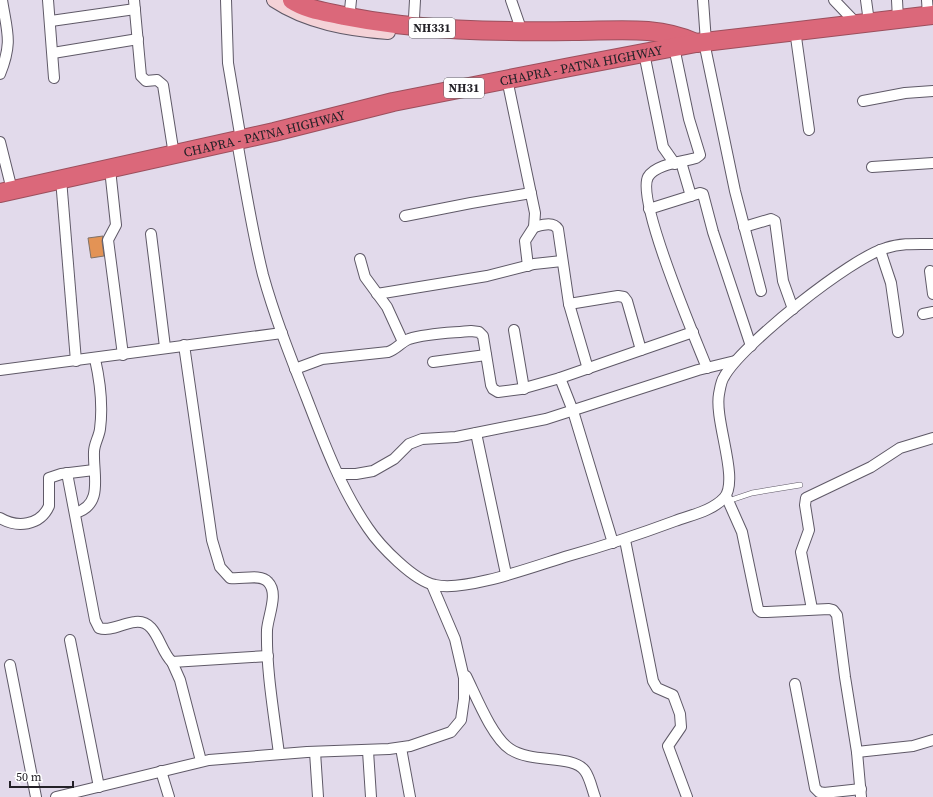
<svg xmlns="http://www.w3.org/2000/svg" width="933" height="797" viewBox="0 0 933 797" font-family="'Source Serif 4',serif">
	<rect width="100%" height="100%" fill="#e2daeb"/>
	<polygon fill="#e39355" stroke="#7f7167" points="103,236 102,241 104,256 91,258 88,238"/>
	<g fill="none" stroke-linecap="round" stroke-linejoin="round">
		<g stroke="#5f5967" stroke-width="6">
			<polyline id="lane" points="728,501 752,493 800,485"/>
		</g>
		<g stroke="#5f5967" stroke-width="12">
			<g id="street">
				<polyline points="48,0 54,78"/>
				<polyline points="134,0 141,76 146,81 157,80 163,85 174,155"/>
				<polyline points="226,0 228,63 241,140"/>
				<polyline points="511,0 520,26"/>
				<polyline points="703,0 706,42"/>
				<polyline points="834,0 856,23"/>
				<polyline points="866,0 869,22"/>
				<polyline points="897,0 898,19"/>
				<polyline points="927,0 928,15"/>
				<polyline points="350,10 351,0"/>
				<polyline points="414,18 415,0"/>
				<polyline points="51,21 135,9"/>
				<polyline points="795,30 809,130"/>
				<polyline points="704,42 735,191 761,291"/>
				<path d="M674 47 689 119 700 155 696 158C682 162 656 164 648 177 636 200 695 338 707 368"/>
				<polyline points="53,53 138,39"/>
				<polyline points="644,53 663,147 675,164"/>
				<path d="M0 74C13 42 7 32 2 0"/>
				<polyline points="507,79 535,213 534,227 525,241 528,266"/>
				<polyline points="863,101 905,93 933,91"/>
				<path d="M237 141C245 186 252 231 263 275 275 318 291 358 307 399 324 443 341 489 368 528 380 546 414 581 435 585 466 592 535 566 568 556 604 546 640 534 675 521 691 515 712 511 724 498 740 480 714 421 719 394 720 389 721 381 724 377 740 346 852 257 886 248 901 243 917 244 933 244"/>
				<polyline points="0,142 12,190"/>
				<polyline points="681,162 691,196"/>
				<polyline points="872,167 933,163"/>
				<polyline points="110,169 116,225 108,240 123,355"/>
				<polyline points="61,179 76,361"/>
				<polyline points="649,209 700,193 703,194 713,232 751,346"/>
				<polyline points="405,216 471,203 531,193"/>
				<path d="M534 227C542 225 553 221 558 229L569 304 588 369"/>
				<polyline points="744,227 771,219 775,221 783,281 793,309"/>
				<polyline points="151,234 165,347"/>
				<polyline points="880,250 891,283 898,332"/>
				<polyline points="360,259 365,277 387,307 403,342"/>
				<polyline points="930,271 933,294"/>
				<polyline points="377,294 487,276 534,264 562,261"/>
				<polyline points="569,304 618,296 624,297 627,301 641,350"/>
				<polyline points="923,314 933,312"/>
				<polyline points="514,330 524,389"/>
				<path d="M184 345 212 540 220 567 230 578C241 580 260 573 268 582 279 593 268 616 267 630 266 669 274 714 279 754"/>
				<polyline points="433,362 486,355"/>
				<path d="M295 369 322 359 388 352C397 349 401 342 409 339 428 333 451 333 471 331L479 332 483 336 491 385 493 389 498 392 521 389 560 378 693 332"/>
				<polyline points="0,370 282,333"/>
				<polyline points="560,378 573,411 613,543"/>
				<polyline points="476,433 506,574"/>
				<path d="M67 473 95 620 99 628C110 632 123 623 135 622 157 619 159 650 172 662L268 656"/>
				<polyline points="338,474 356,474 373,471 394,459 409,444 422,439 456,437 546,419 698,370 735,361"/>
				<polyline points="726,496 742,532 758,609 761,612 767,612 829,609 833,610 837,615 845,677 857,752 861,797"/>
				<path d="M75 513C104 505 93 475 94 452 94 444 99 437 100 429 103 406 100 381 95 359"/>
				<path d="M0 518C17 528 40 526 49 506V478L61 474 94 470"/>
				<polyline points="625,540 653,681 657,688 673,695 680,714 681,727 668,746 687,797"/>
				<polyline points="812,609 801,552 809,530 805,505 806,498 871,467 900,448 933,438"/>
				<polyline points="70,640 99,787"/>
				<polyline points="172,662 180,680 201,761"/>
				<polyline points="10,665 36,797"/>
				<path d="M466 676C476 696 492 737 510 749 532 764 573 754 585 771 590 778 592 789 595 797"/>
				<polyline points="795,684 815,788 819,792 824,793 861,789"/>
				<polyline points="401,748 410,797"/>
				<polyline points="368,751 371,797"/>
				<polyline points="315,752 318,797"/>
				<polyline points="857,752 913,746 933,740"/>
				<polyline points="161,771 169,797"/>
				<polyline points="56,797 209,760 307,752 389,749 410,746 451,732 461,720 464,699 464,678 455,639 432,585"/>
			</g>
		</g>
		<g stroke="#5f5967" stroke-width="16">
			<path id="secondary" d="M274 0C307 22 349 29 388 32"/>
		</g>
		<g stroke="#9b4f5d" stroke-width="20">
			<g id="highway">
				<path d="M292 0C307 10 327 12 344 16 419 31 497 32 573 31 615 31 657 25 696 43"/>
				<path id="s1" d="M0 193 274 132 393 102 570 67 696 43 933 15"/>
			</g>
		</g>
		<use href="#lane" stroke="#fff" stroke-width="5"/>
		<use href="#street" stroke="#fff" stroke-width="10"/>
		<use href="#secondary" stroke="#f4d2d7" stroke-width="14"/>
		<use href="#highway" stroke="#db687a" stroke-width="18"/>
	</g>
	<g text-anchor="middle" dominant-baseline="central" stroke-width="3" stroke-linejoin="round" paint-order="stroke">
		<g fill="#fff" stroke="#656468" stroke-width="1">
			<rect x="409" y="18" width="46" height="20" rx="3"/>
			<rect x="444" y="78" width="40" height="20" rx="3"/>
		</g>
		<g font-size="12" font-weight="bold" fill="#232127">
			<text x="432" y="28">NH331</text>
			<text x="464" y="88">NH31</text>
		</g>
		<g font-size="13" fill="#232127" stroke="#fff">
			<text stroke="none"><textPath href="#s1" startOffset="595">CHAPRA - PATNA HIGHWAY</textPath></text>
			<text stroke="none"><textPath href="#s1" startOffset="271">CHAPRA - PATNA HIGHWAY</textPath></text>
		</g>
	</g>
	<path d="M10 781v6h63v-6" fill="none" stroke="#232127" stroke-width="2"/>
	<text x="16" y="781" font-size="12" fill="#232127" stroke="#ffffff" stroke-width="3" paint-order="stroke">50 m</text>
</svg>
